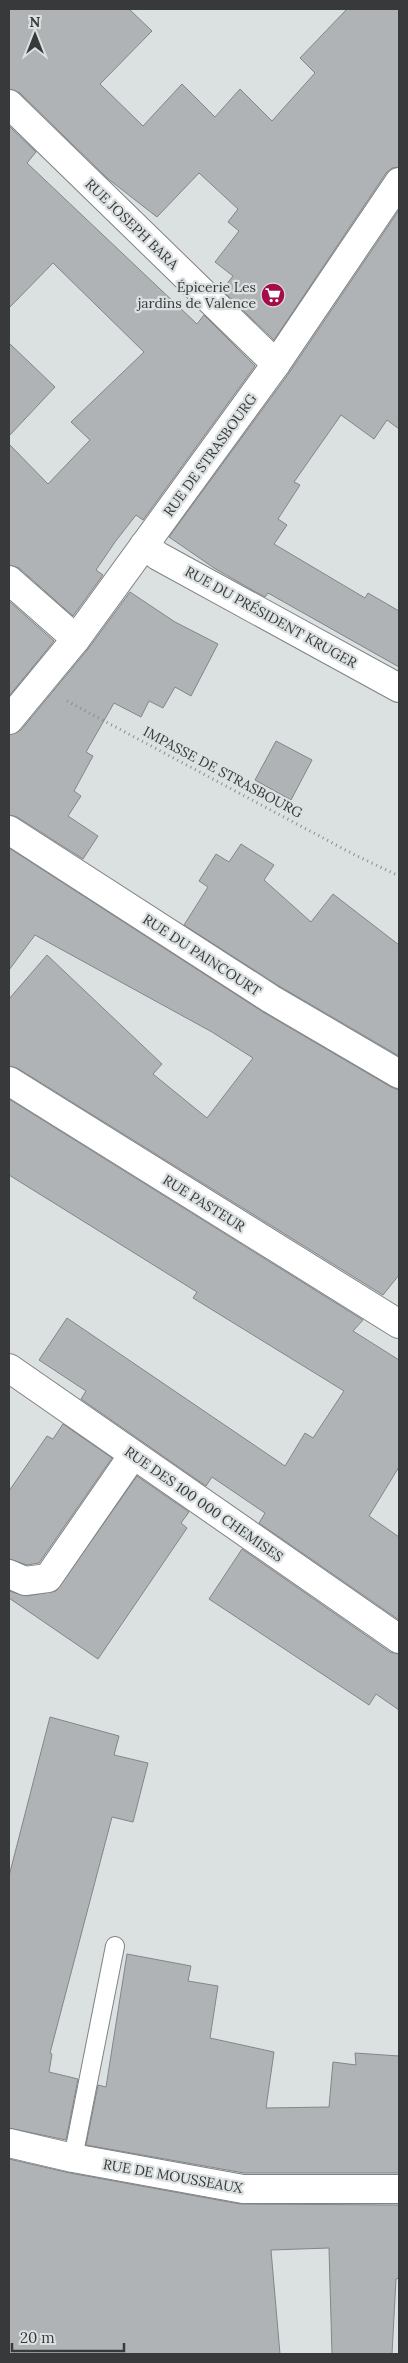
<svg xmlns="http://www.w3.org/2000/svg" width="408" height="2363" viewBox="0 0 408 2363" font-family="Lora,serif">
	<rect width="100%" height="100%" fill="#dbe0e1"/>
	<g fill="#b0b3b6" stroke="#838689">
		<polygon points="9,9 129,9 152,31 100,84 143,126 182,84 215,117 240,89 272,121 315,73 300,58 347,9 399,9 399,167 392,168 386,173 274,340 222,290 233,276 215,262 239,231 228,222 238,209 199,173 157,217 107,178 20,93 9,89"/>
		<polygon points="9,126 36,152 27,163 197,324 204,315 255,366 143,520 136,515 115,542 96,570 103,575 73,616 19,568 9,565 9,444 48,484 90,440 71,422 144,352 53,263 9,308"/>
		<polygon points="399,210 399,429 387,420 374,439 341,415 294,482 300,485 278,519 287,525 274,544 365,598 368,593 399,611 399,667 268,593 265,597 254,591 214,568 169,537 289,373"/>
		<polygon points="9,343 55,387 9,436"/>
		<polygon points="130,592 175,622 218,644 191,696 175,687 163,708 149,701 141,717 114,703 86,752 93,756 74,791 81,796 68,816 98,836 83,859 17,817 9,815 9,735 21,730 88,649"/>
		<polygon points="9,601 54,641 9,696"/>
		<polygon points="276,741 312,760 291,800 255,780"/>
		<polygon points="241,844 274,865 264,880 311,922 333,894 399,945 399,1056 279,986 184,925 208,887 199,881 216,854 229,862"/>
		<polygon points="9,848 263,1012 391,1087 399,1090 399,1275 383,1295 17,1068 9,1066 9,999 47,955 162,1064 153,1074 207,1118 253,1058 212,1032 35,935 9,970"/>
		<polygon points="9,1099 363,1320 353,1331 399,1360 399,1467 369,1516 399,1537 399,1620 259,1523 265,1513 212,1477 206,1486 81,1399 86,1391 39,1360 67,1318 285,1466 305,1433 313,1438 344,1391 193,1298 197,1292 9,1175"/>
		<polygon points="63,1424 112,1458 39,1563 27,1565 9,1559 9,1491 47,1436 53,1439"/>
		<polygon points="137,1476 189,1512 181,1523 187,1528 98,1659 9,1598 9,1591 27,1596 56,1591"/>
		<polygon points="242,1549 390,1652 399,1654 399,1710 376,1694 369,1705 209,1599"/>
		<polygon points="50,1717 119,1736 114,1755 148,1763 133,1822 112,1817 50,2053 52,2054 49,2072 78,2079 66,2140 9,2128 9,1876"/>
		<polygon points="127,1954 191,1966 188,1981 218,1986 210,2038 274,2052 266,2108 329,2107 333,2062 356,2065 355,2053 399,2056 399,2173 244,2173 86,2145 98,2085 106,2087"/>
		<polygon points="9,2159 70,2173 240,2204 399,2205 399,2278 396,2279 392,2354 332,2354 329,2248 271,2250 280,2354 9,2354"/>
	</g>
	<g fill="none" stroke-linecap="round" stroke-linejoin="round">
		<g stroke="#7f8384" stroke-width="20">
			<polyline id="lane" points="73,2158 115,1946"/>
		</g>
		<g stroke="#7f8384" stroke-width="30">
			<g id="street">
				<polyline points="9,104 276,364"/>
				<polyline points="144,545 158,556 399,688"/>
				<polyline points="9,580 76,639"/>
				<polyline points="9,720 76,639 276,364 399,182"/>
				<polyline points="9,830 271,999 399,1074"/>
				<polyline points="9,1081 399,1324"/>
				<polyline points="9,1368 399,1639"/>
				<polyline points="9,1574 25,1581 48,1578 133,1455"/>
				<polyline points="9,2143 73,2158 243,2189 399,2189"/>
			</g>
		</g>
		<polyline stroke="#8a8d8e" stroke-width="3" stroke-dasharray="1 4" stroke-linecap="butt" points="67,701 353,854 399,876"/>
		<use href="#lane" stroke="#fff" stroke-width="18"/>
		<use href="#street" stroke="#fff" stroke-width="28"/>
	</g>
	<defs>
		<g id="supermarket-disc" transform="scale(1.25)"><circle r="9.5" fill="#a40d4a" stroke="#dbe0e1"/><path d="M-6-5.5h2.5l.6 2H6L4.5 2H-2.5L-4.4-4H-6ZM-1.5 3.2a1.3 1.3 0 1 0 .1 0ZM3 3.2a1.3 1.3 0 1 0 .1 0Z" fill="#fff"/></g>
	</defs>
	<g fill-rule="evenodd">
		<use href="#supermarket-disc" x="273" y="295"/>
	</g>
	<g text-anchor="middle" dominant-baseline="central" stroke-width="4.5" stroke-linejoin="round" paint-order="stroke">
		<g font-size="14" fill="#38393a" stroke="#dbe0e1">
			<text transform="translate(132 224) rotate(44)">RUE JOSEPH BARA</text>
			<text transform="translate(210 455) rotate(-54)">RUE DE STRASBOURG</text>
			<text transform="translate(271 617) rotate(29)">RUE DU PRÉSIDENT KRUGER</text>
			<text transform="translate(223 772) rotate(28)">IMPASSE DE STRASBOURG</text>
			<text transform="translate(202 955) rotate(33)">RUE DU PAINCOURT</text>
			<text transform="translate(204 1203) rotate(32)">RUE PASTEUR</text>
			<text transform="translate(204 1504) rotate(35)">RUE DES 100 000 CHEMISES</text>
			<text transform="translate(173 2176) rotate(10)">RUE DE MOUSSEAUX</text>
		</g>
		<g font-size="14" fill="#38393a" stroke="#dbe0e1" text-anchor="end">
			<text x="256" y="287">Épicerie Les<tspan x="256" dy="16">jardins de Valence</tspan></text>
		</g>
	</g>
	<rect width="408" height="2363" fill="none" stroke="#38393a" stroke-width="20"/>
	<g transform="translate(35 35)" stroke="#dbe0e1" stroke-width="4" paint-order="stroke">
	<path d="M0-4L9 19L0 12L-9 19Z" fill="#38393a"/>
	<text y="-8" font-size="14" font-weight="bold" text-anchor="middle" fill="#38393a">N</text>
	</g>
	<path d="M12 2343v8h112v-8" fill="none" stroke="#38393a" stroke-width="2.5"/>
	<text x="20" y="2343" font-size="15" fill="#38393a" stroke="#dbe0e1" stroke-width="4" paint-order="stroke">20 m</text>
</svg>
